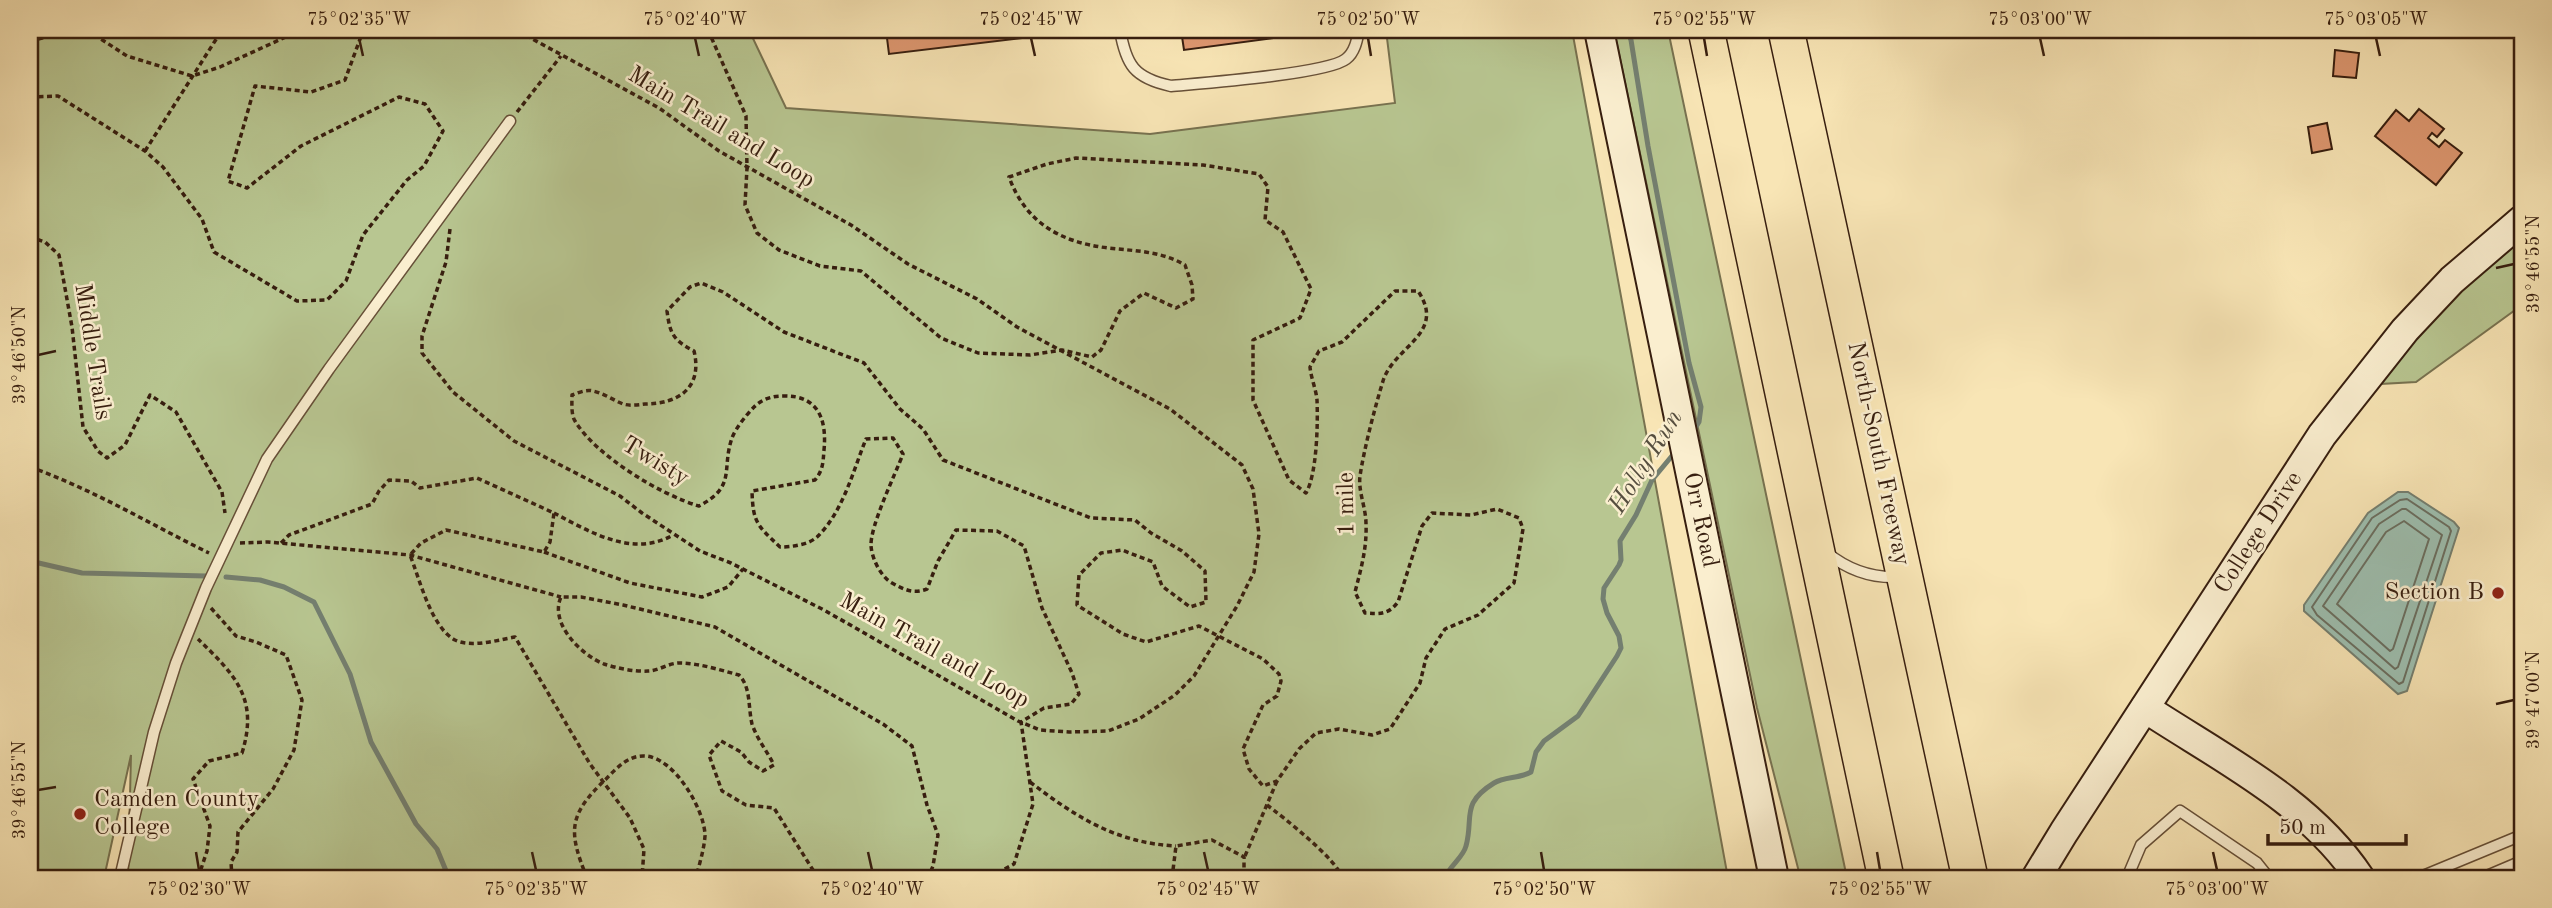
<svg xmlns="http://www.w3.org/2000/svg" width="2552" height="908" viewBox="0 0 2552 908" font-family="'Old Standard TT',serif">
	<rect width="100%" height="100%" fill="#f8e5b5"/>
	<filter id="stains"><feTurbulence type="fractalNoise" baseFrequency=".00286" numOctaves="4"/><feColorMatrix values="0 0 0 0 .2 0 0 0 0 .09 0 0 0 0 .02 0 0 0 .5 -.17"/></filter>
	<radialGradient id="worn" r=".72"><stop offset=".6" stop-color="#630" stop-opacity="0"/><stop offset="1" stop-color="#630" stop-opacity=".3"/></radialGradient>
	<g fill="#b8c691" stroke="#787250" stroke-width="2">
		<polygon points="30,30 749,30 786,108 1150,134 1395,103 1386,30 1572,30 1728,878 128,878 131,755 104,878 30,878"/>
		<polygon points="1614,30 1668,30 1847,878 1801,878 1800,876 1757,708"/>
		<polygon points="2522,220 2522,305 2416,382 2361,385"/>
	</g>
	<polygon fill="#9dbfb0" stroke="#747f70" stroke-width="2" points="2398,492 2408,492 2454,522 2459,528 2407,691 2398,694 2304,611 2304,605 2368,513"/>
	<g fill="none" stroke-linecap="round" stroke-linejoin="round">
		<g stroke="#6a6e60" stroke-width="2">
			<polygon points="2407,499 2449,527 2451,531 2403,682 2399,684 2317,615 2312,607 2372,518 2400,500"/>
			<polygon points="2402,509 2406,509 2442,535 2398,667 2395,669 2323,606 2379,524"/>
			<polygon points="2404,521 2429,539 2393,649 2390,651 2337,604 2386,532"/>
		</g>
		<g stroke="#747f70" stroke-width="5">
			<polyline points="1627,30 1631,40 1648,146 1689,363 1701,407 1699,422 1692,433"/>
			<polyline points="30,561 82,573 206,576"/>
			<polyline points="226,577 260,580 284,587 314,602 350,674 371,742 416,824 437,849 449,878"/>
			<path d="M1445 878C1449 866 1463 858 1466 846 1474 817 1460 804 1494 783 1505 776 1519 779 1531 772L1536 752 1544 741 1578 716 1617 656 1621 648 1619 636 1607 613 1603 599 1604 588 1619 565 1621 560 1620 541 1636 515 1652 480 1676 451"/>
		</g>
	</g>
	<g fill="#dd9770" stroke="#371e0f" stroke-width="2">
		<polygon points="886,30 1071,30 1071,32 889,54"/>
		<polygon points="1181,30 1317,30 1318,32 1184,50"/>
		<polygon points="2335,50 2359,53 2356,78 2333,76"/>
		<polygon points="2419,109 2444,129 2437,137 2432,133 2428,138 2439,147 2445,140 2462,153 2436,185 2375,136 2396,110 2409,121"/>
		<polygon points="2327,123 2332,149 2312,153 2308,127"/>
	</g>
	<g fill="none" stroke-linecap="round" stroke-linejoin="round">
		<g stroke="#675038" stroke-width="13">
			<g id="lane">
				<path d="M1120 30C1126 65 1134 78 1171 86 1203 83 1327 74 1346 59 1355 52 1357 40 1359 30"/>
				<path d="M1827 553C1847 569 1871 578 1897 577"/>
				<polyline points="120,878 154,732 176,663 206,588 267,459 329,369 510,121"/>
				<polyline points="2127,878 2141,845 2180,811 2257,863 2269,878"/>
				<polyline points="2418,878 2522,835"/>
				<polyline points="2482,878 2522,861"/>
			</g>
		</g>
		<g stroke="#371e0f" stroke-width="32">
			<g id="secondary">
				<polyline points="1599,30 1774,878"/>
				<path d="M2145 708C2221 758 2309 801 2360 878"/>
				<polyline points="2036,878 2064,832 2322,435 2405,330 2452,280 2522,220"/>
			</g>
		</g>
		<g stroke="#371e0f" stroke-width="38">
			<g id="highway">
				<polyline points="1706,30 1886,878"/>
				<polyline points="1786,30 1970,878"/>
			</g>
		</g>
		<g stroke="#371e0f" stroke-width="3.5" stroke-dasharray="5 3.5" stroke-linecap="butt">
			<polyline points="87,30 127,56 192,76 220,67 301,30"/>
			<path d="M708 30 746 116 747 168 745 205 757 233 779 250 820 266 861 271 941 338 978 353 1030 355 1062 350 1092 357 1101 350 1120 311 1144 293 1176 308 1193 299 1192 285 1185 265C1161 251 1135 251 1108 248 1060 242 1026 223 1009 177L1047 164 1076 158 1203 165 1259 174 1268 187 1265 220 1283 232 1311 289 1300 318 1253 340V400L1289 480 1306 493C1317 474 1318 423 1317 400 1316 389 1311 378 1310 367L1319 351 1342 342 1395 291H1418C1447 334 1394 346 1383 381 1375 407 1364 449 1360 476 1358 491 1366 508 1366 524 1367 548 1361 569 1355 592L1365 613C1380 614 1388 615 1398 602L1422 526 1432 513 1471 515 1497 509 1519 518 1523 529 1514 583 1478 615 1445 629 1426 658 1420 683 1390 729 1372 735 1339 729 1316 733 1299 749 1277 781 1263 786 1249 769 1243 749 1263 705 1277 696 1281 681 1279 674 1263 659 1199 626 1146 642 1123 634 1077 605 1079 575 1101 553 1122 550 1153 562 1162 586 1190 607 1206 602 1205 571 1182 551 1151 533 1135 520 1091 518 943 460 923 429 900 409 864 363 784 332 723 292 701 283 690 287 667 311C670 334 673 340 694 351 703 388 678 404 645 404 638 405 630 406 623 404 613 400 603 393 593 391 586 389 578 393 572 395 572 403 571 415 575 421 596 456 661 495 699 506 737 486 721 470 732 438 735 429 747 414 754 407 762 399 772 396 783 396 818 395 827 419 824 450 823 463 823 470 815 480L752 491C753 523 757 525 780 547 791 547 808 545 817 537 843 512 853 471 866 439L893 438 903 454C895 475 870 526 871 546 872 559 881 577 892 583 905 590 913 594 927 589L938 561 956 530 997 531 1024 546 1042 608 1072 673 1079 694 1071 704 1044 708 1021 722 1033 804 1014 864 999 872 994 878"/>
			<polyline points="30,41 75,30"/>
			<polyline points="30,97 58,96 145,151 163,167 202,219 214,252 297,301 327,300 346,281 363,235 407,180 424,166 443,131 425,104 399,97 301,146 247,188 228,181 255,86 311,92 345,80 363,31 358,30"/>
			<polyline points="517,112 561,56"/>
			<polyline points="145,151 222,30"/>
			<polyline points="450,229 446,262 422,336 422,353 453,392 514,441 620,496 642,513 700,551 731,563 824,610 1018,721 1040,730 1069,732 1108,731 1139,719 1175,695 1194,676 1237,606 1254,572 1259,534 1253,489 1242,465 1170,409 1017,327 977,299 908,264 851,225 719,151 659,108 516,30"/>
			<polyline points="30,271 33,260 30,237 45,242 59,255 72,327 83,427 98,451 107,458 125,445 150,395 176,412 222,492 225,513"/>
			<path d="M30 467C92 489 150 524 209 553"/>
			<path d="M554 513C590 532 633 558 673 535"/>
			<polyline points="240,543 268,542 410,555 561,597"/>
			<path d="M281 543 289 535 372 504 379 491 389 480 411 481 420 488 477 478 554 513 550 542 544 552 446 530 421 543 410 555C420 580 431 627 455 640 471 648 498 640 515 637L590 764 630 818 644 849 642 878"/>
			<polyline points="544,552 630,583 702,597 728,587 743,569"/>
			<polyline points="211,608 236,636 256,642 286,655 302,700 294,750 273,789 238,832 237,852 231,862 232,878"/>
			<path d="M1030 782C1076 817 1116 843 1176 846"/>
			<path d="M1267 805C1283 817 1339 861 1342 878"/>
			<polyline points="1245,856 1277,781"/>
			<path d="M198 878 207 851 210 826 193 779 209 761 242 753C259 698 235 675 198 639"/>
			<path d="M587 878C568 831 568 815 606 779 617 768 628 755 645 756 674 757 705 810 705 836 704 850 699 865 696 878"/>
			<path d="M818 878 774 808 746 805 722 791 709 755 721 741 741 752 749 762 763 771 774 765C767 751 757 739 752 724 748 707 751 687 739 675 720 670 699 663 679 663 669 663 658 671 648 671 635 672 616 668 604 664 581 655 549 623 561 597H581L623 605 715 627 883 724 912 746 927 805 938 835 933 866 928 878"/>
			<polyline points="1172,878 1176,846 1212,840 1244,857 1244,878"/>
		</g>
		<use href="#lane" stroke="#faeecf" stroke-width="10"/>
		<use href="#secondary" stroke="#faeecf" stroke-width="28"/>
		<use href="#highway" stroke="#f8e5b5" stroke-width="35"/>
	</g>
	<path fill="none" stroke="#371e0f" stroke-width="2.5" d="M359 38 363 56M695 38 699 56M1031 38 1035 56M1368 38 1371 56M1704 38 1707 56M2040 38 2044 56M2376 38 2380 56M2496 268 2514 264M38 355 56 351M2496 704 2514 700M38 790 56 787M196 852 199 870M532 852 536 870M868 852 872 870M1204 852 1208 870M1541 852 1544 870M1877 852 1880 870M2213 852 2217 870"/>
	<g fill="#8f2418" stroke="#faeecf" stroke-width="2.5">
		<circle cx="2498" cy="593" r="7"/>
		<circle cx="80" cy="814" r="7"/>
	</g>
	<g text-anchor="middle" dominant-baseline="central" stroke-width="5" stroke-linejoin="round" paint-order="stroke">
		<g font-size="24" fill="#371e0f" stroke="#faeecf">
			<text transform="translate(721 128) rotate(31)">Main Trail and Loop</text>
			<text transform="translate(92 352) rotate(81)">Middle Trails</text>
			<text transform="translate(1878 454) rotate(78)">North-South Freeway</text>
			<text transform="translate(655 462) rotate(31)">Twisty</text>
			<text transform="translate(1347 504) rotate(-91)">1 mile</text>
			<text transform="translate(1700 520) rotate(78)">Orr Road</text>
			<text transform="translate(2259 533) rotate(-57)">College Drive</text>
			<text transform="translate(934 651) rotate(29)">Main Trail and Loop</text>
		</g>
		<g font-size="24" fill="#371e0f" stroke="#faeecf" text-anchor="end">
			<text x="2484" y="593">Section B</text>
			<text x="94" y="800" text-anchor="start">Camden County<tspan x="94" dy="28">College</tspan></text>
		</g>
		<g font-size="26" font-style="italic" fill="#564e3f" stroke="#faeecf">
			<text transform="translate(1646 462) rotate(-58)">Holly Run</text>
		</g>
	</g>
	<rect width="2552" height="908" fill="none" stroke="#f8e5b5" stroke-width="77"/>
	<path d="M2268 834v10h138v-10" fill="none" stroke="#371e0f" stroke-width="3.5"/>
	<text x="2279" y="834" font-size="21" fill="#371e0f" stroke="#faeecf" stroke-width="5" paint-order="stroke">50 m</text>
	<rect x="38" y="38" width="2476" height="832" fill="none" stroke="#371e0f" stroke-width="2.5"/>
	<g font-size="18" text-anchor="middle" fill="#371e0f">
		<text x="359" y="25">75°02'35"W</text>
		<text x="695" y="25">75°02'40"W</text>
		<text x="1031" y="25">75°02'45"W</text>
		<text x="1368" y="25">75°02'50"W</text>
		<text x="1704" y="25">75°02'55"W</text>
		<text x="2040" y="25">75°03'00"W</text>
		<text x="2376" y="25">75°03'05"W</text>
		<text transform="translate(2533 264) rotate(-90)" y="6">39°46'55"N</text>
		<text transform="translate(19 355) rotate(-90)" y="6">39°46'50"N</text>
		<text transform="translate(2533 700) rotate(-90)" y="6">39°47'00"N</text>
		<text transform="translate(19 790) rotate(-90)" y="6">39°46'55"N</text>
		<text x="199" y="895">75°02'30"W</text>
		<text x="536" y="895">75°02'35"W</text>
		<text x="872" y="895">75°02'40"W</text>
		<text x="1208" y="895">75°02'45"W</text>
		<text x="1544" y="895">75°02'50"W</text>
		<text x="1880" y="895">75°02'55"W</text>
		<text x="2217" y="895">75°03'00"W</text>
	</g>
	<rect width="100%" height="100%" filter="url(#stains)"/>
	<rect width="100%" height="100%" fill="url(#worn)"/>
</svg>
